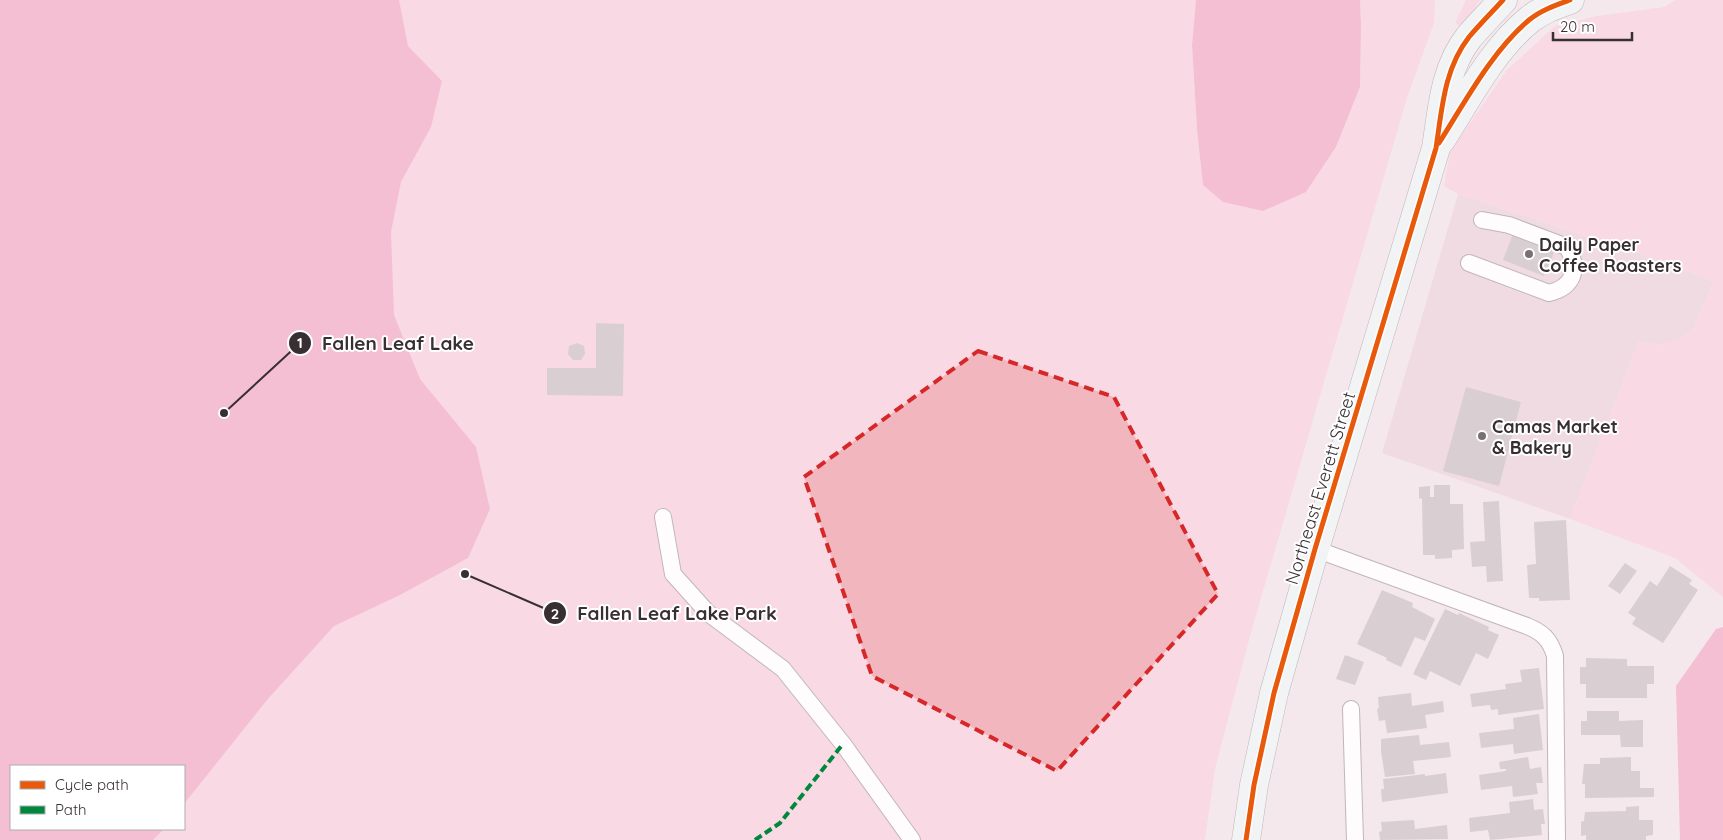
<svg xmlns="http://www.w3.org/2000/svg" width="1723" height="840" viewBox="0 0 1723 840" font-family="Quicksand,sans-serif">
	<rect width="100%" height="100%" fill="#f5e8ec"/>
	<polygon fill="#f1dbe2" points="1458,194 1669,263 1714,282 1693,328 1681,339 1660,345 1639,341 1570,519 1382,453"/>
	<g fill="#f9dae4" fill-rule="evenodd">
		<path d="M0 0H1196L1192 45 1197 130 1203 184 1306 192 1336 147 1360 87 1361 25 1360 0H1435L1434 23 1407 98 1250 636 1215 769 1205 840H0ZM11 766H184V829H11Z"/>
		<polygon points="1466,0 1480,0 1473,11 1459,26 1455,23"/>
		<polygon points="1676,0 1723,0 1723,597 1675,558 1570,519 1639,341 1660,345 1681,339 1693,328 1714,282 1669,263 1458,194 1444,186 1450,151 1507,70 1555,26 1597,16 1664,7"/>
	</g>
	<g fill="#f5bfd3">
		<polygon points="0,0 399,0 408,46 442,81 431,127 401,182 391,232 394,315 420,379 476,447 490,509 468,558 400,595 334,626 267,700 184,804 184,766 11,766 11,829 164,829 153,840 0,840"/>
		<polygon points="1196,0 1360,0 1361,25 1360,87 1336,147 1306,192 1263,211 1223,202 1203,185 1197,130 1192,45"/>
		<polygon points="1723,627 1723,840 1680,840 1676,686 1716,629"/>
	</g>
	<g fill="#d9ced2">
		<polygon points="1514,231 1556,248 1544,276 1503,260"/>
		<polygon points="596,323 624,324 623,396 547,395 547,368 596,368"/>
		<polygon points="577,343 584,346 585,354 581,360 573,360 568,354 569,346"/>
		<polygon points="1466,387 1521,402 1499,486 1443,471"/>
		<polygon points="1434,485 1450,485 1450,504 1463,504 1464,549 1452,550 1452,558 1435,559 1435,555 1423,555 1422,499 1419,498 1419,487 1430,486 1430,497 1434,497"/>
		<polygon points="1499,501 1503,581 1487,582 1486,566 1472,567 1470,542 1485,541 1483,502"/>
		<polygon points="1566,520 1570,600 1539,601 1539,598 1529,598 1527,565 1536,564 1534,522"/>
		<polygon points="1625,563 1637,571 1620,594 1608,586"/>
		<polygon points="1670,566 1692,580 1689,584 1698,590 1663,643 1632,624 1636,618 1628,613 1650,581 1657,586"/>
		<polygon points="1382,590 1413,603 1412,607 1435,619 1425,641 1415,637 1401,667 1386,660 1387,658 1357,644"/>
		<polygon points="1445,609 1458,615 1459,613 1489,627 1488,630 1499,635 1488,659 1476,653 1460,686 1430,671 1426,680 1413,674"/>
		<polygon points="1345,655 1364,662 1355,685 1336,679"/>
		<polygon points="1586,658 1627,659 1627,666 1654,666 1654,684 1647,684 1647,698 1586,698 1586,684 1580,684 1580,667 1586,667"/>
		<polygon points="1539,668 1544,709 1498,715 1498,709 1491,710 1490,705 1472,707 1470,694 1506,689 1505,684 1522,682 1520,670"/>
		<polygon points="1411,693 1412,706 1443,701 1444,712 1425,715 1427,728 1387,733 1385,720 1379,721 1377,709 1379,708 1378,697"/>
		<polygon points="1587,711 1619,711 1619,721 1643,720 1643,747 1621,747 1620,735 1581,735 1581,721 1587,721"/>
		<polygon points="1539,714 1543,750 1514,754 1513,744 1481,748 1479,733 1514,729 1513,718"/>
		<polygon points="1419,735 1420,745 1449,742 1451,757 1413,761 1415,774 1385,777 1381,751 1381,739"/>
		<polygon points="1528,757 1530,769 1541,767 1543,783 1536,783 1538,794 1513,797 1512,786 1481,790 1479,775 1506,771 1506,769 1500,769 1499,762"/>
		<polygon points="1631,757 1631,771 1640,771 1640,788 1654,788 1654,797 1585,798 1585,784 1582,784 1584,764 1600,764 1600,758"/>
		<polygon points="1446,773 1448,793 1382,802 1381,789 1384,789 1383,779 1425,774 1425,776"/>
		<polygon points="1533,799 1534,810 1543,809 1545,824 1541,824 1542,835 1490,840 1488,830 1470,832 1469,818 1510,813 1509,802"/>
		<polygon points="1639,806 1639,820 1653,820 1653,835 1646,836 1646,840 1586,840 1586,835 1581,836 1581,822 1584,821 1585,812 1626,811 1626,807"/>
		<polygon points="1414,820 1415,829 1447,825 1448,839 1380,840 1379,832 1382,831 1381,822"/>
	</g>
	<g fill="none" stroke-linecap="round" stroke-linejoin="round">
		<g stroke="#c0b6b9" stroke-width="18">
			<g id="lane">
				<path d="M1469 263 1549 293C1574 287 1580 268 1567 247L1509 225 1482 220"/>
				<polyline points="663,517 673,574 708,613 783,669 843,744 912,840"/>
				<path d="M1315 549 1527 626C1542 632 1550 639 1555 656L1557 840"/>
				<polyline points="1351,709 1355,840"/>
			</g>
		</g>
		<g stroke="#c0b6b9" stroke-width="29">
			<g id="secondary">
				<path d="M1441 140C1467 100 1492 50 1529 20 1541 10 1556 5 1570 0"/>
				<path d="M1246 840 1254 785 1274 693 1315 549 1436 148C1442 109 1444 69 1469 37 1480 24 1492 12 1503 0"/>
			</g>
		</g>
		<use href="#lane" stroke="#fefcfc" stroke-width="16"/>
		<use href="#secondary" stroke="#f2f3f4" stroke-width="28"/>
		<polyline stroke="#00873e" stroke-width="4" stroke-dasharray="8 4" stroke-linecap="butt" points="755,840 780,823 843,744"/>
		<g stroke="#fff" stroke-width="8">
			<g id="cycleway">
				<path d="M1439 143C1465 102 1492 51 1529 20 1541 10 1556 5 1570 0"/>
				<path d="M1246 840 1254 785 1274 693 1315 549 1436 148C1442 109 1444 69 1469 37 1480 24 1492 12 1503 0"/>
			</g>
		</g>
		<use href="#cycleway" stroke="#e8590c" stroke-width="5"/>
	</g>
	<path fill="#d62828" fill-opacity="0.2" stroke="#d62828" stroke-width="4" stroke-dasharray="10 6" stroke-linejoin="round" d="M978 351 1114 397 1218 594 1057 771 872 676 804 477Z"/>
	<g fill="#7a7073" stroke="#fff" stroke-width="2">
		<circle cx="1529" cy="254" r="5"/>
		<circle cx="1482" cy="436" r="5"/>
	</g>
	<g text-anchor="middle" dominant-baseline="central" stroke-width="4" stroke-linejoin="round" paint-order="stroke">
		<g font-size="18" font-weight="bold" fill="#382f32" stroke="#fff" text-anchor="start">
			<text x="1539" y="244">Daily Paper<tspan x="1539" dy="21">Coffee Roasters</tspan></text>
			<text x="1492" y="426">Camas Market<tspan x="1492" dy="21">&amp; Bakery</tspan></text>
		</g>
		<g font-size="18" fill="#382f32" stroke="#fff">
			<text transform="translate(1320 488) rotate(-73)">Northeast Everett Street</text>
		</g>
	</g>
	<path fill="none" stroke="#382f32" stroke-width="2" d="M224 413L300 343M465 574L555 613"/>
	<g fill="#382f32" stroke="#fff" stroke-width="2">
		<circle cx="224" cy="413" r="5"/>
		<circle cx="465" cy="574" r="5"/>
		<circle cx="300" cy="343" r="12"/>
		<circle cx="555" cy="613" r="12"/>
	</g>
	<g font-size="15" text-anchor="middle" font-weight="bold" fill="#fff">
		<text x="300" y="348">1</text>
		<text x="555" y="619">2</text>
	</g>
	<g font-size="19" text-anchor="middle" font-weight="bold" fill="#382f32" stroke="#fff" stroke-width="4" stroke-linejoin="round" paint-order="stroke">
		<text x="398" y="350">Fallen Leaf Lake</text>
		<text x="677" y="620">Fallen Leaf Lake Park</text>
	</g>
	<rect x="10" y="765" width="175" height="65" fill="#ffffff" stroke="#afacad"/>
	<rect x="20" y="781" width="25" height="8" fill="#e8590c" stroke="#afacad"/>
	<text x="55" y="790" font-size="15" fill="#382f32">Cycle path</text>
	<rect x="20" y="806" width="25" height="8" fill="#00873e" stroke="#afacad"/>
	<text x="55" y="815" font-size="15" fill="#382f32">Path</text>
	<path d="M1553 32v8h79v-8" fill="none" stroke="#382f32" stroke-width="2.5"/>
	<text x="1560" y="32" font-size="15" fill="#382f32" stroke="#ffffff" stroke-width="4" paint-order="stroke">20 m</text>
</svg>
